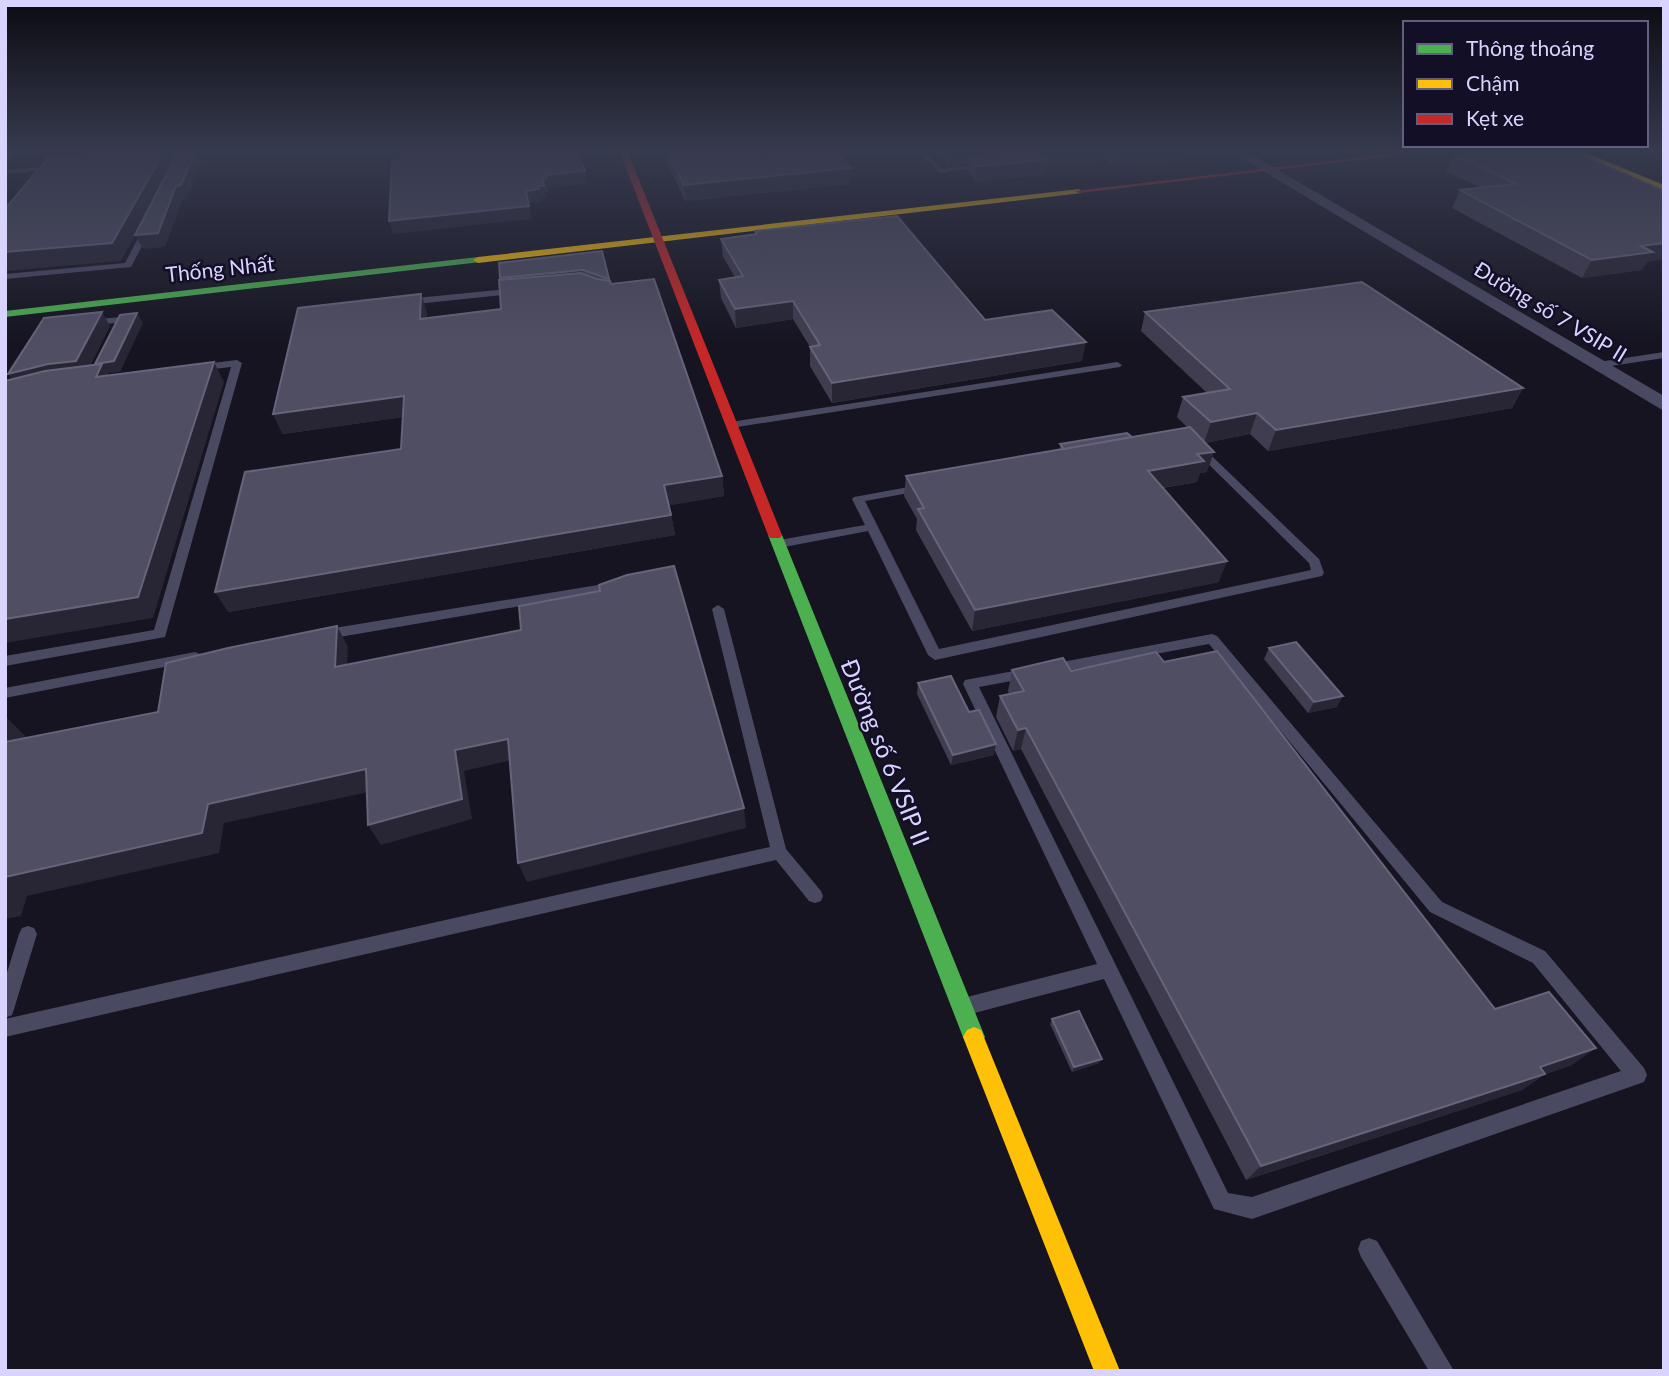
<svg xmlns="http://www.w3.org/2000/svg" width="1669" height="1376" viewBox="0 0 1669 1376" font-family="Lato,sans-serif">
	<rect width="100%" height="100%" fill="#161421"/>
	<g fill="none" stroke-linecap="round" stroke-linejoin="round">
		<g fill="#4a4962" fill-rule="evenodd">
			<polygon points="916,150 923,150 942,169 985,164 988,166 940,173"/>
			<polygon points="58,166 56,169 5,174 5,170"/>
			<polygon points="145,225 152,227 131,267 5,279 5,274 125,263"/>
			<polygon points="518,288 521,289 521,293 406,305 402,302 406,299"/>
			<polygon points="121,317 125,320 124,322 88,326 84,323 88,320"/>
			<polygon points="1664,352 1664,358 1598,368 1593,365 1598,362"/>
			<polygon points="237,360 242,363 165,637 5,666 5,656 154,630 231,367 196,371 191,368 196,365"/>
			<polygon points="1117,362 1122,365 1120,367 731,428 726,425 731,422"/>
			<path d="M1188 436 1192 437 1319 559 1324 573 1322 576 935 660 928 655 868 531 779 548 773 544 779 540 865 525 852 499 854 497ZM1186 442 1309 563 1311 570 939 649 865 501Z"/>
			<polygon points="616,582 620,583 622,586 620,589 322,640 315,635 322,630"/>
			<polygon points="718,605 724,609 786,849 821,891 823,896 821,901 815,903 809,901 776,860 5,1037 5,1019 770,847 712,609"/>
			<path d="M1212 634 1217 636 1442 902 1545 951 1644 1068 1647 1075 1644 1082 1252 1219 1214 1209 1104 979 967 1015 960 1012 958 1006 960 1000 967 997 1097 964 963 684 965 680ZM1209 644 1430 912 1533 963 1621 1071 1252 1197 1228 1193 979 687Z"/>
			<polygon points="195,652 200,654 202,657 200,660 5,698 5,688"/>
			<polygon points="28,926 34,928 37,934 14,1009 12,1015 5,1018 5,979 19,934 22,928"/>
			<polygon points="1369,1238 1377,1241 1454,1371 1429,1371 1361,1257 1358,1249 1361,1241"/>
		</g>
		<polygon fill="#4a4962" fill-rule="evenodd" points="1228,150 1244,150 1664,396 1664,411"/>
		<g fill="#4caf50" fill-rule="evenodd">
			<polygon points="9,150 17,150 5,161 5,154"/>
			<polygon points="478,257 481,258 481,262 5,317 5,311"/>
			<polygon points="775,531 782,535 985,1037 981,1044 974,1047 967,1044 963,1037 768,535"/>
		</g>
		<g fill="#ffc107" fill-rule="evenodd">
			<polygon points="1569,150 1579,150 1664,185 1664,190"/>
			<polygon points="1079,189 1082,193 478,263 473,260 478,257"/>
			<polygon points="974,1027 981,1030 1120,1371 1094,1371 963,1037 967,1030"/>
		</g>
		<g fill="#c62828" fill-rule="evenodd">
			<polygon points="619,150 627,150 782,535 780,538 770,538 768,535"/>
			<polygon points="1421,150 1445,150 1079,193 1075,191"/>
		</g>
	</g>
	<g fill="#403d50">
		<polygon points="663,150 835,150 850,184 685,201 663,153"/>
		<polygon points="932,150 1182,150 1180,159 1113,166 1104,159 1045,165 1044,175 976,181 968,173 969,164 949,166"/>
		<polygon points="1495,150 1647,262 1642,270 1582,278 1452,208 1460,190 1481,188 1446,171 1454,155"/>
		<polygon points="755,231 985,320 1082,361 832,403 810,366 810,347 793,319 736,328 721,298 719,280 735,277 723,257 721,239 755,235"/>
		<polygon points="602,251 611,284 722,476 724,496 669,505 675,535 228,612 401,449 403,417 283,434 273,414 427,312 427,318 501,309 500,278"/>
		<polygon points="1145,312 1523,388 1512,408 1268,451 1250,434 1205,443 1207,472 1200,473 1197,482 1163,488 1219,582 972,631 916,530 917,519 904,496 906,476 1060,450 1060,444 1132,437 1188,428 1177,417 1183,397 1207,393 1141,331"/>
		<polygon points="1269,648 1337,707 1308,713 1264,659"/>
		<polygon points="1164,662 1495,1009 1572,1065 1545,1074 1522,1090 1246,1180 1021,749 1013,751 996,717 1000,696 1009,694 1008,691 1012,670 1071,671"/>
		<polygon points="918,683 969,712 994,755 951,765 917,694"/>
		<polygon points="1052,1019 1099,1063 1072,1072 1050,1024"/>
	</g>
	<g fill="#282635">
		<polygon points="101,150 178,150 179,151 172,152 176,161 121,261 6,271 5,252 105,158"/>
		<polygon points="197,150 208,150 187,199 183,199 165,247 143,249 135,235 176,186"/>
		<polygon points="957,150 1105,150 1104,159 1045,165 1044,175 976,181 977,166 969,157 969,164 949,166 950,151"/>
		<polygon points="1128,150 1182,150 1180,159 1113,166 1116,151"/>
		<polygon points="851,168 850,184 685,201 684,185"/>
		<polygon points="585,171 587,184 548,188 549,191 545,191 547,198 541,199 542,202 529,203 532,219 393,234 389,221 526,191 538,186 546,175"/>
		<polygon points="1664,243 1664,259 1647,262 1642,270 1582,278 1592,260 1641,246"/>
		<polygon points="583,270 585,279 502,287 500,278"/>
		<polygon points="421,294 427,312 426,337 420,319"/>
		<polygon points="793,301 793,319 736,328 735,309"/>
		<polygon points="102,312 110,326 85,377 18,390 8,374"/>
		<polygon points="137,313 143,323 120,372 108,373 114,384 96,377 99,370 95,364"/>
		<polygon points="1086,342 1082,361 832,403 832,383"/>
		<polygon points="214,362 224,382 153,618 5,643 5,619"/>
		<polygon points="1523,388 1512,408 1268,451 1276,430"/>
		<polygon points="404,396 411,416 283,434 273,414"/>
		<polygon points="1257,413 1250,434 1204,443 1211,422"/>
		<polygon points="1214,452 1207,472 1200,473 1197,482 1142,491 1148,471 1197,454"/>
		<polygon points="722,476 724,496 667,506 664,485"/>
		<polygon points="671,515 675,535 228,612 215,592"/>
		<polygon points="1227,561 1219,582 972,631 975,610"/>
		<polygon points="337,626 348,647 346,687 335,667"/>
		<polygon points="1343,696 1337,707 1308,713 1314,702"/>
		<polygon points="7,718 27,738 5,751 5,723"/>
		<polygon points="1026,728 1021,749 1013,751 1018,730"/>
		<polygon points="508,739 516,759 464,771 472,819 381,845 368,825 455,750"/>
		<polygon points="996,744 994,755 951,765 953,755"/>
		<polygon points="366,769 378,790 224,823 219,853 27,896 21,916 5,919 5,877 208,804"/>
		<polygon points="744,808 746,828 527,882 518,863"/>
		<polygon points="1596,1048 1572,1065 1517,1083 1540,1067"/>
		<polygon points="1102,1059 1099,1063 1072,1072 1074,1067"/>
		<polygon points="1545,1074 1522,1090 1246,1180 1261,1166"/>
	</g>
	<g fill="#504e63" stroke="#66637b" stroke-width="2">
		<polygon points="119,150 165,150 112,243 5,252 5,209 48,158"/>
		<polygon points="179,150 197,150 181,185 176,186 158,233 135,235"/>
		<polygon points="401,150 577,150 585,171 546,175 546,178 543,179 544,186 538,186 539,189 526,191 529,206 389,221 392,161 401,160"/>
		<polygon points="667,150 835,150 851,168 684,185"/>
		<polygon points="1038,150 1045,150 1036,151 1046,160 977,166 969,157"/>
		<polygon points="1495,150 1566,150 1664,191 1664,243 1641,246 1653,252 1592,260 1460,190 1516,184 1454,155"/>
		<polygon points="897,216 985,320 1052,310 1086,342 832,383 810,347 820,345 793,301 735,309 719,280 743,276 721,239 757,234 755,231"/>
		<polygon points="602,251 609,279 583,270 500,278 499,263"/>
		<polygon points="581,273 597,279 610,281 611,284 654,279 722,476 664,485 671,515 215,592 245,472 401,449 404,396 273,414 298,308 421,294 420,319 501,309 499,280"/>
		<polygon points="1362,282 1523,388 1276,430 1257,413 1211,422 1183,397 1230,389 1145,312"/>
		<polygon points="102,312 76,361 48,364 8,374 44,318"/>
		<polygon points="137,313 114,361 95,364 120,315"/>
		<polygon points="214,362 138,597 5,619 5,381 45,371 102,364 96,377"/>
		<polygon points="1190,427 1214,452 1197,454 1204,461 1148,471 1227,561 975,610 918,509 924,508 906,476"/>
		<polygon points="1127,433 1132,437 1064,449 1060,444"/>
		<polygon points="674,566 744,808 518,863 508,739 455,750 462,799 368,825 366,769 208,804 202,833 5,877 5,742 158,712 166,663 228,648 337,626 335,667 521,630 519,606 600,591 599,585 627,575"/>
		<polygon points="1296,642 1343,696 1314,702 1269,648"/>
		<polygon points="1217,651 1495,1009 1549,992 1596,1048 1540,1067 1545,1074 1261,1166 1026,728 1018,730 1000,696 1024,691 1012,670 1063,658 1071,671 1156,652 1164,662"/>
		<polygon points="951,676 969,712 979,710 996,744 953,755 918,683"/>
		<polygon points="1079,1011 1102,1059 1074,1067 1052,1019"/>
	</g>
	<linearGradient id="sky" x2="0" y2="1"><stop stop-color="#0c0b12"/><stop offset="0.44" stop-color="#363a4e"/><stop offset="1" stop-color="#363a4e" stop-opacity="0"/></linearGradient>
	<rect width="1669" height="343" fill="url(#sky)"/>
	<g text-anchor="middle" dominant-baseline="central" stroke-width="5" stroke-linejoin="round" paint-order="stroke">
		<g font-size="21" fill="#d9d4ff" stroke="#130f26">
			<text transform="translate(220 268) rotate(-6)">Thống Nhất</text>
			<text transform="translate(1551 311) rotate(31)">Đường số 7 VSIP II</text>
		</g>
		<g font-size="24" fill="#d9d4ff" stroke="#130f26">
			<text transform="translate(886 752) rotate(68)">Đường số 6 VSIP II</text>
		</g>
	</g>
	<rect width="1669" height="1376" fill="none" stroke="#d9d4ff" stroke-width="14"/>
	<rect x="1403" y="21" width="245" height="126" fill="#130f26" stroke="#625e7d" stroke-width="2"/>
	<rect x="1417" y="44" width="35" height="10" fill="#4caf50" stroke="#625e7d" stroke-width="2"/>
	<text x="1466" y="56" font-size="21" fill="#d9d4ff">Thông thoáng</text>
	<rect x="1417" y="79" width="35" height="10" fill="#ffc107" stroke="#625e7d" stroke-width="2"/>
	<text x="1466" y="91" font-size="21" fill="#d9d4ff">Chậm</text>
	<rect x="1417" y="114" width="35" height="10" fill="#c62828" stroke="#625e7d" stroke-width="2"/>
	<text x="1466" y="126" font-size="21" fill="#d9d4ff">Kẹt xe</text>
</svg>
